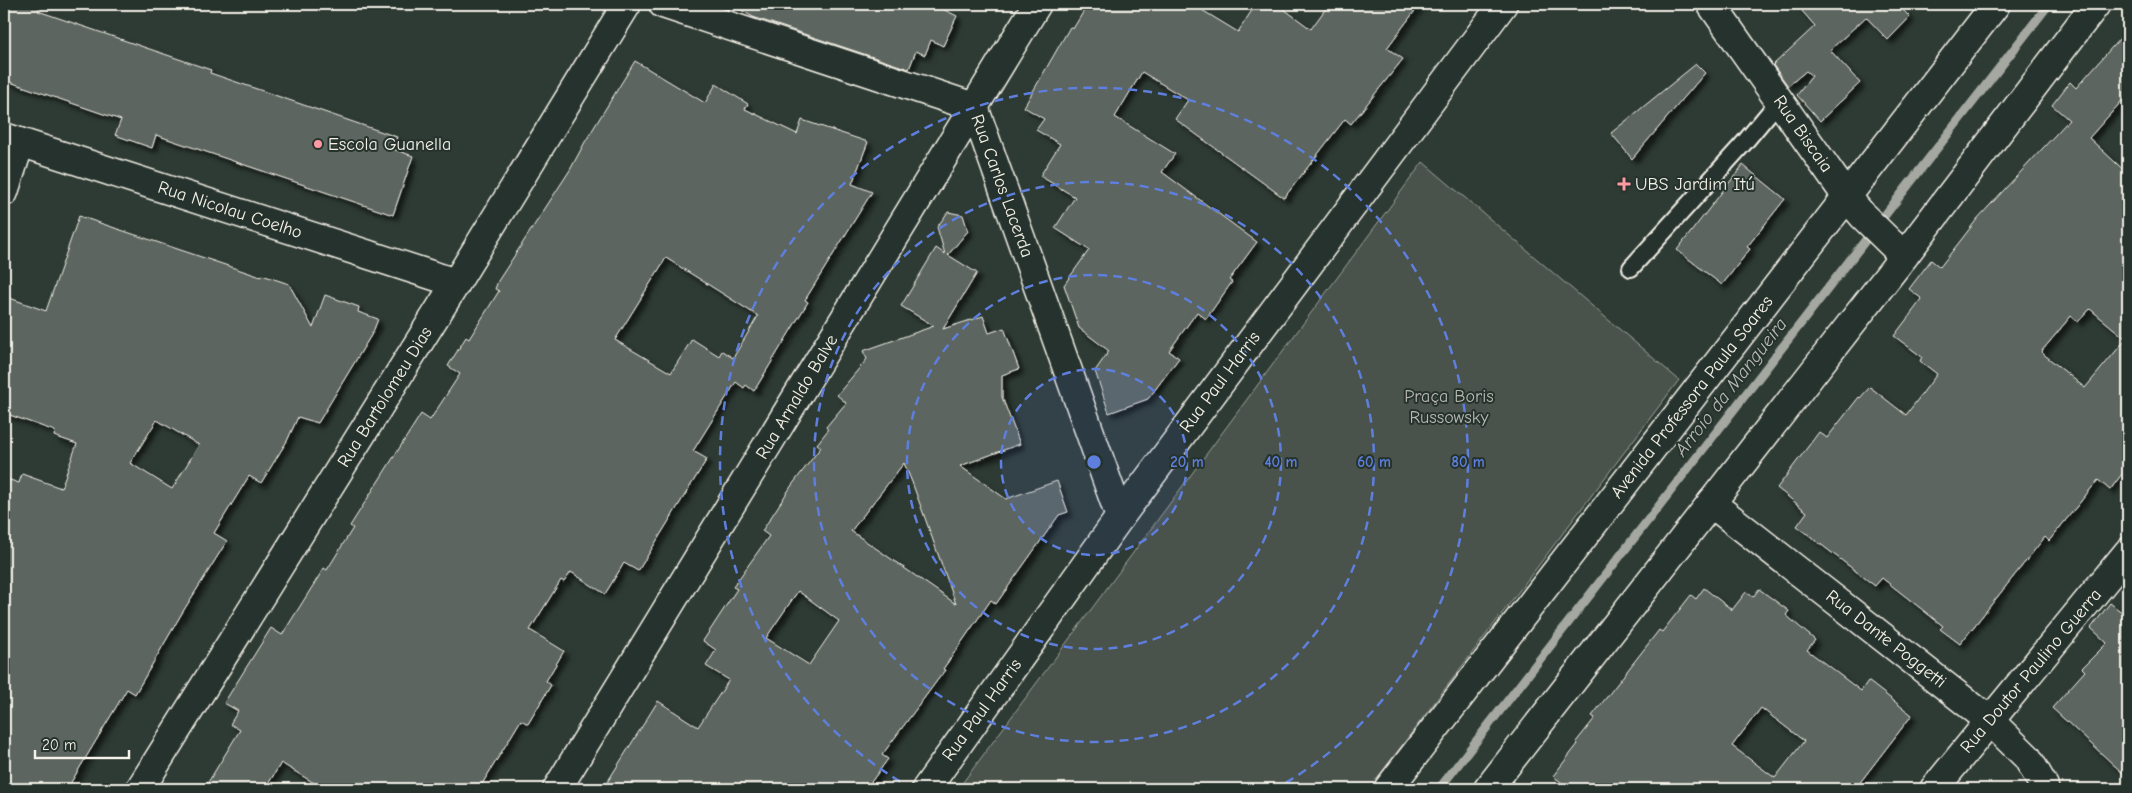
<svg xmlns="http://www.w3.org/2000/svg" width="2132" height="793" viewBox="0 0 2132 793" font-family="'Comic Neue',sans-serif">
	<defs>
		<filter id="shadow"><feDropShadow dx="4.5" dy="4.5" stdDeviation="2.5" flood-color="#0009"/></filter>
	</defs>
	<rect width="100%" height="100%" fill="#2e3b34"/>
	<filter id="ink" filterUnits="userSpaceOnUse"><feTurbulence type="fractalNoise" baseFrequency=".02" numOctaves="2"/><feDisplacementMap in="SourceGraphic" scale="10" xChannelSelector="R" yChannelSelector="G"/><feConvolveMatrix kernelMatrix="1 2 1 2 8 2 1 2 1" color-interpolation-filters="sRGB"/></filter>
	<g filter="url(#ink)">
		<polygon fill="#48524c" stroke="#9ea29a" points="1423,162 1679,380 1369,789 958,789"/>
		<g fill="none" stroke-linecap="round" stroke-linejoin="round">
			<polyline stroke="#a4a8a0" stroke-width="9" points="1439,789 2049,4"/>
		</g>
		<g fill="#5c655e" stroke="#f4f1e8" fill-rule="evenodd" filter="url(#shadow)">
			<polygon points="4,4 40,4 38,11 211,70 210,73 397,137 393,149 413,156 393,215 156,135 152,148 115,135 121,120 4,80"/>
			<polygon points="731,4 932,4 957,16 943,46 931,40 925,55 916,51 909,69 753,17"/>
			<polygon points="1088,4 1192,4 1238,32 1256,4 1277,4 1311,29 1329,4 1420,4 1387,48 1403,59 1351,124 1345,119 1284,198 1175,119 1188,100 1142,72 1115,117 1175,154 1162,172 1257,242 1229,280 1232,282 1206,319 1197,312 1169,351 1179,358 1148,399 1109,413 1095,371 1109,351 1079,328 1064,285 1089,250 1055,228 1075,197 1040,176 1060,144 1036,130 1044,119 1024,107 1070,27 1073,29"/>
			<polygon points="1796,4 1897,4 1910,17 1888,40 1866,17 1830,50 1860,83 1820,121 1797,95 1812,76 1806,71 1788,86 1773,65 1815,26"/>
			<path d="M2128 29V94L2089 138 2128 174V466L2110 490 2098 480 2049 541 2045 537 1960 644 1940 629 1943 626 1882 578 1875 586 1797 526 1807 512 1777 488 1819 432 1827 438 1859 397 1860 398 1870 387 1906 415 1937 374 1920 361 1922 357 1894 336 1922 299 1909 289 1931 260 1940 267 1978 218 2069 120 2052 105 2070 82 2076 88ZM2090 309 2126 339 2085 388 2041 352 2071 316 2078 322Z"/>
			<path d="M635 61 705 103 716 84 748 104 745 109 797 134 802 120 868 142 852 184 872 192 805 300 808 302 754 391 746 385 744 388 736 382 693 451 707 459 638 571 624 563 605 594 571 572 564 582 561 580 530 630 564 651 546 681 551 685 528 724 521 720 479 789H324L281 763 265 789H204L240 730 230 724 238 711 224 703 271 628 282 635 324 568 327 570 353 528 350 526 421 414 430 420 460 374 448 366 466 337 469 339 499 291 495 289 498 281 570 170 585 142ZM666 258 758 316 733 358 722 351 719 356 692 339 671 373 615 340Z"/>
			<polygon points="1696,64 1705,73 1632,159 1611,133"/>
			<polygon points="1743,165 1785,199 1747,247 1750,249 1722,285 1677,250"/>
			<path d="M948 212 963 215 968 231 948 255 977 273 943 329 983 316 989 333 1004 328 1019 369 1002 375V397L1020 444 960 466 1006 499 1057 481 1068 512 1059 515 996 604 991 600 943 669 945 670 882 755 888 759 866 789H603L658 701 698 727 729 680 706 666 716 650 703 641 737 589 733 587 769 536 762 531 792 485 821 447 817 444 828 430 826 427 846 403 837 395 867 359 863 351 934 326 901 306 936 248 945 254 937 227ZM904 463 912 482 956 604 851 531ZM798 591 839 621 809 665 766 638Z"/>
			<path d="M79 216 261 277 262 275 289 284 313 328 325 295 359 307 358 312 378 319 373 332 318 423 298 417 287 441 261 483 249 476 214 533 227 541 182 613 135 694 127 689 67 789H4V478L19 483 22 474 61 488 77 444 54 436 55 431 4 413V296L46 311ZM157 420 199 445 172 489 130 463Z"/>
			<path d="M1704 588 1732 610 1746 592 1753 597 1759 589 1789 611 1786 615 1815 640 1807 650 1861 691 1868 681 1912 715 1855 789H1570L1553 776 1578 744 1576 742 1595 718 1592 716 1659 630 1662 632 1691 595 1696 599ZM1761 708 1804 741 1775 778 1732 746Z"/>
			<polygon points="2110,603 2128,617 2128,778 2052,708 2085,671 2082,668 2107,643 2091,628"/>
		</g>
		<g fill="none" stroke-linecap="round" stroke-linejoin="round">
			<g stroke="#f4f1e8" stroke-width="20">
				<polyline id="lane" points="1631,268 1744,143 1779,101"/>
			</g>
			<g stroke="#f4f1e8" stroke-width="31">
				<g id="street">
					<polyline points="663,4 974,107 1120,517"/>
					<polyline points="4,137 456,283"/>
					<polyline points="4,192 20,143"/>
					<polyline points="1711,503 1989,720 2027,757 2044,786 2043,789"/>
					<polyline points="140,789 456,283 627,4"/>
					<polyline points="557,789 1037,4"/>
					<polyline points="1934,789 2128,552"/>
				</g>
			</g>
			<g stroke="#f4f1e8" stroke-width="31">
				<g id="secondary">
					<polyline points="1711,4 1847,197 1863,216 1904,256"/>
					<polyline points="926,789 1120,517 1503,4"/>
					<polyline points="1388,789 1996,4"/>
					<polyline points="1488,789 1904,256 2096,4"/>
				</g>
			</g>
			<use href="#lane" stroke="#26332d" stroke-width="16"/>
			<use href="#street" stroke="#26332d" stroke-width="28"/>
			<use href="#secondary" stroke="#26332d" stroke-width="28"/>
		</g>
	</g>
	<circle cx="1094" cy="462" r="93" fill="#5e7fdd" fill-opacity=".12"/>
	<g fill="none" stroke="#5e7fdd" stroke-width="2.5" stroke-dasharray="9 6">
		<circle cx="1094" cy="462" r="93"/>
		<circle cx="1094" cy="462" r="187"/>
		<circle cx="1094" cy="462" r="280"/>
		<path d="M913 789A374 374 0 1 1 1275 789"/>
	</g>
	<g fill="#ff9aa2" stroke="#26332d" stroke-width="2">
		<circle cx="318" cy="144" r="5"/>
		<path d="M1621.5 176.5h5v5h5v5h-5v5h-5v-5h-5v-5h5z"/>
	</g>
	<g text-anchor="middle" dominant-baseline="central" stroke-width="4" stroke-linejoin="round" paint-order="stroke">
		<g font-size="18" fill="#f4f1e8" stroke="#26332d">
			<text transform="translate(1803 134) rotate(55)">Rua Biscaia</text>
			<text transform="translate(1002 186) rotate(70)">Rua Carlos Lacerda</text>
			<text transform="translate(230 210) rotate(18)">Rua Nicolau Coelho</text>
			<text transform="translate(1220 382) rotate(-53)">Rua Paul Harris</text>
			<text transform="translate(385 397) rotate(-58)">Rua Bartolomeu Dias</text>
			<text transform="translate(797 397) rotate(-59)">Rua Arnaldo Balve</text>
			<text transform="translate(1692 397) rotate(-52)">Avenida Professora Paula Soares</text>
			<text transform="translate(1886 639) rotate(38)">Rua Dante Poggetti</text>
			<text transform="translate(2031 671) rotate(-50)">Rua Doutor Paulino Guerra</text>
			<text transform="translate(982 710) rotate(-54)">Rua Paul Harris</text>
		</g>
		<g font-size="18" fill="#f4f1e8" stroke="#26332d" text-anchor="start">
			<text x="328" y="144">Escola Guanella</text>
			<text x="1635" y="184">UBS Jardim Itú</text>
		</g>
		<g font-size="18" fill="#b8b9b1" stroke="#26332d">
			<text x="1449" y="396">Praça Boris<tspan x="1449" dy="21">Russowsky</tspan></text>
		</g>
		<g font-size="19" font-style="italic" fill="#b8bab2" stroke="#26332d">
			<text transform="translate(1731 387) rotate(-52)">Arroio da Mangueira</text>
		</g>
	</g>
	<circle cx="1094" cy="462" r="8" fill="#5e7fdd" stroke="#26332d" stroke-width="2.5"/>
	<g font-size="15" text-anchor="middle" font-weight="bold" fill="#5e7fdd" stroke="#26332d" stroke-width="4" stroke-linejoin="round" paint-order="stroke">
		<text x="1187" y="467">20 m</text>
		<text x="1281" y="467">40 m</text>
		<text x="1374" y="467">60 m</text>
		<text x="1468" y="467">80 m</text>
	</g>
	<rect width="2132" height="793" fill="none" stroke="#26332d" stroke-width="20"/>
	<rect x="10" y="10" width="2112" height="773" fill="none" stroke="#f4f1e8" stroke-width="2" filter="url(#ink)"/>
	<path d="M35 750v8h94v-8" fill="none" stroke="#f4f1e8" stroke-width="2.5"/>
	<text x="42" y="750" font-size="15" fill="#f4f1e8" stroke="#26332d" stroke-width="4" paint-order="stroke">20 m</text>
</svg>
